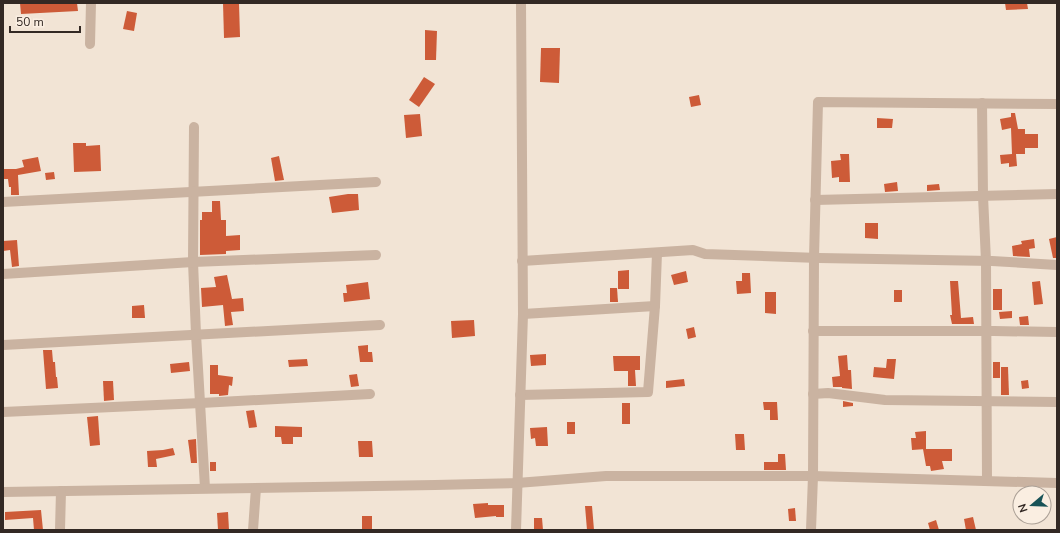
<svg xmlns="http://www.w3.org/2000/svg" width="1060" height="533" viewBox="0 0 1060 533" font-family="'Nunito Sans',sans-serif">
	<rect width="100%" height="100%" fill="#f2e4d5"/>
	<g fill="#cd5b38">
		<polygon points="20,3 77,3 78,11 21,14"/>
		<polygon points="223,3 239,3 240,37 224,38"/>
		<polygon points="1005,3 1027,3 1028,9 1006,10"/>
		<polygon points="127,11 137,13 134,31 123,29"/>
		<polygon points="425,30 437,31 436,60 425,60"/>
		<polygon points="541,48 560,48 559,83 540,82"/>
		<polygon points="424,77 435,84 419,107 409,100"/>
		<polygon points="699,95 701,105 691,107 689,97"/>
		<polygon points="1011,113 1015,113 1018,129 1025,129 1025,134 1038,134 1038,148 1025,148 1025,154 1016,154 1017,166 1009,167 1009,163 1001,164 1000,155 1012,154 1011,128 1002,130 1000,119 1011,117"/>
		<polygon points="420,114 422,136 406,138 404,115"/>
		<polygon points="877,118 893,119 892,128 877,128"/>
		<polygon points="73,143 86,143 86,146 100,145 101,171 74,172"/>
		<polygon points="840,154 849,154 850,182 839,182 839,177 832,178 831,161 841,160"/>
		<polygon points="279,156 284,180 275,181 271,158"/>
		<polygon points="38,157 41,171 18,175 19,195 11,195 11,187 9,187 8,179 3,179 3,169 16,169 24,167 22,160"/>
		<polygon points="54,172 55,179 46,180 45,173"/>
		<polygon points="897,182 898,191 885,192 884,184"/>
		<polygon points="939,184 940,190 927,191 927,185"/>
		<polygon points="348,194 358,194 359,210 332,213 329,197"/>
		<polygon points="212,201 220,201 221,220 226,220 226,236 240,235 240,250 226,251 226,254 200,255 200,220 202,220 202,212 212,212"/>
		<polygon points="865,223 878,223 878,239 865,238"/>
		<polygon points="1057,237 1057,258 1053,258 1049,239"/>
		<polygon points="1034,239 1035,248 1029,249 1030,257 1013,256 1012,246 1022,244 1021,241"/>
		<polygon points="17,240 19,266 12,267 10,250 3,251 3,241"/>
		<polygon points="629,270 629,289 618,289 618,271"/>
		<polygon points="686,271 688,282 674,285 671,275"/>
		<polygon points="742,273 750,273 751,293 737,294 736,281 742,281"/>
		<polygon points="227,275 232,299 243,298 244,311 231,312 233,325 225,326 223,305 202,307 201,288 216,287 214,277"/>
		<polygon points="950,281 958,281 961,318 973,317 974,324 952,324 950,315 952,315"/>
		<polygon points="1040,281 1043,304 1034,305 1032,282"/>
		<polygon points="368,282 370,299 344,302 343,293 347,293 346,285"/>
		<polygon points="610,288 617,288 618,302 610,302"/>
		<rect x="993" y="289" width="9" height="21"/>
		<rect x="894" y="290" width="8" height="12"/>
		<polygon points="765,292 776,292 776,314 765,313"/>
		<polygon points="144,305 145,318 132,318 132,306"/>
		<polygon points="1012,311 1012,318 1000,319 999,312"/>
		<polygon points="1028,316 1029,325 1020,325 1019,317"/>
		<polygon points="474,320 475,336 452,338 451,321"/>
		<polygon points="694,327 696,337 688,339 686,329"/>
		<polygon points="368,345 368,352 372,352 373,362 360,362 358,346"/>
		<polygon points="43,350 52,350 53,362 55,362 56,377 57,377 58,388 46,389"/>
		<polygon points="546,354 546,365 531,366 530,355"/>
		<polygon points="847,355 848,370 851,370 852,389 842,388 842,387 833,387 832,377 840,376 838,356"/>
		<polygon points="613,356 640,356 640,370 635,370 636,386 628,386 628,371 614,371"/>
		<polygon points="307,359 308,366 289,367 288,360"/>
		<polygon points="887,359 896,359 894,379 873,377 874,367 886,368"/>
		<polygon points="189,362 190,371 171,373 170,364"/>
		<rect x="993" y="362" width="7" height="16"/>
		<polygon points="210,365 218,365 218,375 233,377 232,386 229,385 228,395 219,396 219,394 210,394"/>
		<polygon points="1001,367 1008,367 1009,395 1001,395"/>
		<polygon points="357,374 359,386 351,387 349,375"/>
		<polygon points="684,379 685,386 666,388 666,381"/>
		<polygon points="1028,380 1029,388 1022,389 1021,381"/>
		<polygon points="103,381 113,381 114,400 104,401"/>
		<polygon points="843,401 853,403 853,406 843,407"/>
		<polygon points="763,402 777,402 778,420 770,420 770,410 764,410"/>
		<rect x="622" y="403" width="8" height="21"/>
		<polygon points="254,410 257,427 249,428 246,411"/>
		<polygon points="98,416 100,445 90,446 87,417"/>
		<rect x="567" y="422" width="8" height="12"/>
		<polygon points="275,426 302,427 302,437 293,437 293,444 282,444 281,437 275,437"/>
		<polygon points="547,427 548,446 536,446 535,438 531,439 530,428"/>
		<polygon points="926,431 926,449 912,450 911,438 916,438 915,432"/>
		<polygon points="735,434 744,434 745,450 736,450"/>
		<polygon points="196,439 197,463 191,463 188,440"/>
		<polygon points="358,441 372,441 373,457 359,457"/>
		<polygon points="173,448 175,455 156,459 157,467 148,467 147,451 163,450"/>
		<polygon points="923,449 952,449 952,461 942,461 944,469 931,471 930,466 926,466"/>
		<polygon points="778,454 785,454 786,470 764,470 764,462 778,462"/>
		<rect x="210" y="462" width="6" height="9"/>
		<polygon points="488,503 488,505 504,505 504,517 496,517 496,516 475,518 473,504"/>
		<polygon points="585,506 592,506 594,530 587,530"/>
		<polygon points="795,508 796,521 789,521 788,509"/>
		<polygon points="41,510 43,530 34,530 33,518 5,520 5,512"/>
		<polygon points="228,512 229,530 218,530 217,513"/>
		<rect x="362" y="516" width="10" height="14"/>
		<polygon points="973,517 976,530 966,530 964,519"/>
		<polygon points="534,518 542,518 543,530 534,530"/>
		<polygon points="936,520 939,530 930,530 928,523"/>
	</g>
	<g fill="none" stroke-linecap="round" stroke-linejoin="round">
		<g stroke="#cab3a1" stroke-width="10">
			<polyline points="90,44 91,3"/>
			<polyline points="982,103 983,196 986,261 987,481"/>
			<polyline points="194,127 193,262 196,334 205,488"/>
			<polyline points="815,200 1057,194"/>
			<polyline points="3,202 376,182"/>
			<polyline points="522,261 693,250 705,254 819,258 992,261 1057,265"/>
			<polyline points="3,274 193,262 376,255"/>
			<polyline points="523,314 655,306"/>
			<polyline points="813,331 994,331 1057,332"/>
			<polyline points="3,345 380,325"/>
			<polyline points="813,394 828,393 885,400 1057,402"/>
			<polyline points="520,395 648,392 655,306 657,253"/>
			<polyline points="3,412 201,403 370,394"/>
			<polyline points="3,492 435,485 517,483 606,476 813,476 1057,483"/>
			<polyline points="60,530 61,491"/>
			<polyline points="253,530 256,488"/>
			<polyline points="516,530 523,314 521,3"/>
			<polyline points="811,530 813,476 814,258 818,102 1057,104"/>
		</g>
	</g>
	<rect width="1060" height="533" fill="none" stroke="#332924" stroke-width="8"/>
	<g transform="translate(1032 505) rotate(251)"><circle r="19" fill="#faeee1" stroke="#aa9f95"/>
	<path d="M0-3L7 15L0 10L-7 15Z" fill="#185357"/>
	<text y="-6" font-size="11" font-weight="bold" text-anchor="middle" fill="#332924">N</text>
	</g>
	<path d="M10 26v6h70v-6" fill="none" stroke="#332924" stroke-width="2"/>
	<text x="16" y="26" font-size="12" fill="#332924" stroke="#faeee1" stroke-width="3" paint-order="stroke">50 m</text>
</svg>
